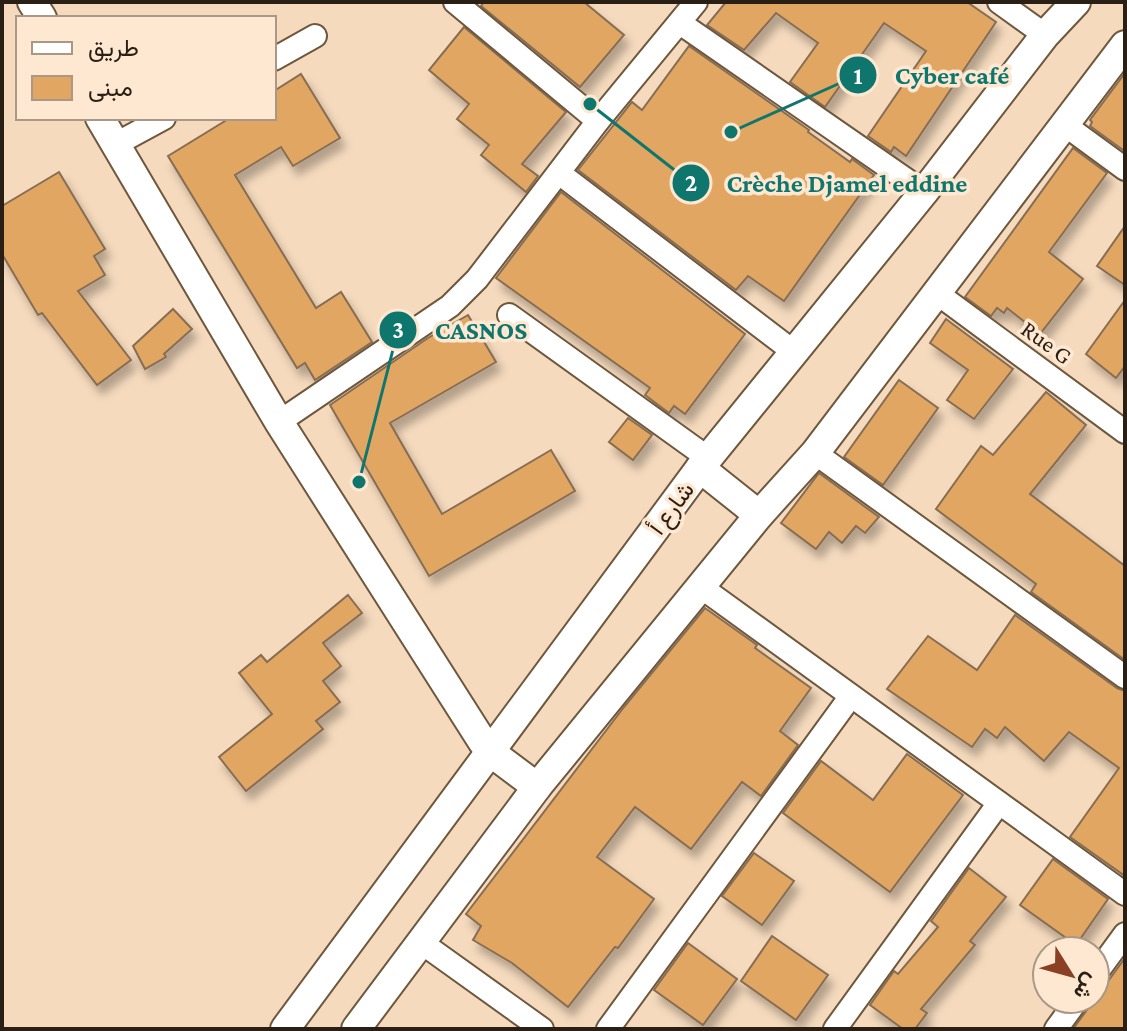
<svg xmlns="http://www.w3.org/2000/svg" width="1127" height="1031" viewBox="0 0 1127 1031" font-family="'Crimson Pro',Vazirmatn,serif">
	<defs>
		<filter id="shadow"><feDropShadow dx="5" dy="9" stdDeviation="4" flood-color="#0004"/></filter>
	</defs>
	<rect width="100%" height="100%" fill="#f5dabd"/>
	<g fill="#e1a662" stroke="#866d53" stroke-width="2" filter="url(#shadow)">
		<polygon points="484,2 584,2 624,35 580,87 481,6"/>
		<polygon points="726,2 967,2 996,22 906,156 894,147 891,152 868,136 926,51 884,23 825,107 790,82 818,43 776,13 744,50 707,25"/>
		<polygon points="464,27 566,112 522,164 538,176 526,192 481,155 489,145 457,119 469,104 429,70"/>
		<polygon points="689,46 809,130 808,132 850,162 852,159 874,175 784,301 748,276 736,290 578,170 632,102 642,110"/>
		<polygon points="1125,73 1125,148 1123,150 1090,126 1092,122 1090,120"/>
		<polygon points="301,74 340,138 293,166 281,147 235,175 316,308 341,292 372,342 315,380 305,363 297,368 168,156 230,118 274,118 274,91"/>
		<polygon points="1073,148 1107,173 1049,252 1083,279 1040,334 1007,308 1004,313 997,308 991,316 965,297"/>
		<polygon points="59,172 105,249 94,256 105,275 78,291 131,360 97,385 42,313 38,315 2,254 2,206"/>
		<polygon points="561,192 745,334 685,414 674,406 669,413 645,395 650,388 496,278"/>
		<polygon points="1125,226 1125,285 1097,266"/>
		<polygon points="1125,300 1125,366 1116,378 1086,354"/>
		<polygon points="173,309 192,329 164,354 166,357 145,369 133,346"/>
		<polygon points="468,315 496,362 390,423 442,514 551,450 575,491 429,576 330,405 428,338"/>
		<polygon points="946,319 1013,369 974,419 947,400 968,370 930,343"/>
		<polygon points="899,380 938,408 883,485 844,457"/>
		<polygon points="1046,392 1086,425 1030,494 1125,566 1125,660 1031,592 1036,584 936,509 981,446 993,455"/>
		<polygon points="628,418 652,435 633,460 609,442"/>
		<polygon points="819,473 879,517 865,533 856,526 842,543 829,532 816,549 781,523"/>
		<polygon points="348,595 362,613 323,643 341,666 323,681 340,702 316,721 323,729 246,791 219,757 272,714 239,673 261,655 267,662"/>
		<polygon points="705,608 757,645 755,648 811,688 780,731 798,745 761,796 742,782 691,849 635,807 597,857 654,899 618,948 615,947 568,1007 512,963 473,940 481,926 466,914 624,707"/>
		<polygon points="1015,615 1117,688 1125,691 1125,876 1070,837 1119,768 1069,732 1044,761 1005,727 997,738 985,729 972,747 887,689 928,636 977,670"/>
		<polygon points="907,754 963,795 890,892 783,813 821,761 873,800"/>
		<polygon points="754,853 794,881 762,925 722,896"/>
		<polygon points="1053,859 1108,899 1076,945 1020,905"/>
		<polygon points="969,868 1006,897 970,941 975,945 921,1009 927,1013 915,1029 903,1029 870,1005 894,971 898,974 938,927 931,921"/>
		<polygon points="772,936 828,975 796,1020 741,981"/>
		<polygon points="688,943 737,979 703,1025 654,990"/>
		<polygon points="1125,958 1125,1029 1073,1029 1089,1007 1092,999 1095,999 1095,989 1106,984"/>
	</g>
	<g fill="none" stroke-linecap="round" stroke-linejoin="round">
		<g stroke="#6e573d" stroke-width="26">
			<g id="minor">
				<polyline points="455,2 598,121"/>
				<polyline points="999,2 1045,35"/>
				<polyline points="680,23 924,192"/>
				<polyline points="274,59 315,36"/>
				<polyline points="1065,125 1125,169"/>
				<polyline points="116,144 164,118"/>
				<polyline points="559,173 794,352"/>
				<polyline points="938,294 1125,432"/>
				<polyline points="509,315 708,458"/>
				<polyline points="279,422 450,306 477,279 598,121 696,2"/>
				<polyline points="815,453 1125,677"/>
				<polyline points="701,587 1125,894"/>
				<polyline points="422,943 542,1029"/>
				<polyline points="1095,975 1125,934"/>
				<polyline points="608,1029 851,696"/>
				<polyline points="835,1029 999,803"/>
				<polyline points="1056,1029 1078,999"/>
			</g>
		</g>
		<g stroke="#6e573d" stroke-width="32">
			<g id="tertiary">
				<polyline points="32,2 42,18"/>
				<polyline points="100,118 279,422 482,741 489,751 537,787"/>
				<polyline points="700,468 759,515"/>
				<polyline points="285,1029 700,468 924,192 1045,35 1076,2"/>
				<polyline points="356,1029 537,787 759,515 815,453 1125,45"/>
			</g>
		</g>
		<use href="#minor" stroke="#fff" stroke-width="22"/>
		<use href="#tertiary" stroke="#fff" stroke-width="28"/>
	</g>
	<g text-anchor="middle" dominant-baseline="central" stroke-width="7" stroke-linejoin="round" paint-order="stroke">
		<g font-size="24" fill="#291f14" stroke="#ffe8d1">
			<text transform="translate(1047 342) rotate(36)">Rue G</text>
			<text transform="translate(671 508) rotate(-54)">شارع أ</text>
		</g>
	</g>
	<path fill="none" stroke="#0f766e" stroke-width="3" d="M731 132L858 75M590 104L691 183M359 482L398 330"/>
	<g fill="#0f766e" stroke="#ffe8d1" stroke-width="3">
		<circle cx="731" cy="132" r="8"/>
		<circle cx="590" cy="104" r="8"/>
		<circle cx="359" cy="482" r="8"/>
		<circle cx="858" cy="75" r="20"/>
		<circle cx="691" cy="183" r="20"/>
		<circle cx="398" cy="330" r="20"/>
	</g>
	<g font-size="24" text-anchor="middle" font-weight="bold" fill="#fff">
		<text x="858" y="84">1</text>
		<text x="691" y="191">2</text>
		<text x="398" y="338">3</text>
	</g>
	<g font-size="26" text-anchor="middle" font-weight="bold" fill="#0f766e" stroke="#ffe8d1" stroke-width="7" stroke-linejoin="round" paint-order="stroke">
		<text x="952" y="84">Cyber café</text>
		<text x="847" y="192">Crèche Djamel eddine</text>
		<text x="481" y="339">CASNOS</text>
	</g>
	<rect width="1127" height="1031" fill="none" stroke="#291f14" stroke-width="8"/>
	<rect x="16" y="16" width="260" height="104" fill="#ffe8d1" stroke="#a99885" stroke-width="2"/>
	<rect x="32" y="42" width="40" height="12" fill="#ffffff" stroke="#a99885" stroke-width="2"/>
	<text x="88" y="56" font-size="24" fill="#291f14">طريق</text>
	<rect x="32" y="76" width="40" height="24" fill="#e1a662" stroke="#a99885" stroke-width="2"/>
	<text x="88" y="96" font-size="24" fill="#291f14">مبنى</text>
	<g transform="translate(1071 975) rotate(127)"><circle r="38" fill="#ffe8d1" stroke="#a99885" stroke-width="2"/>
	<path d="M0-6L14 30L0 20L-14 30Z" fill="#894023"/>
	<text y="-12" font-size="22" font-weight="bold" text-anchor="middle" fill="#291f14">ش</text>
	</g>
</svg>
